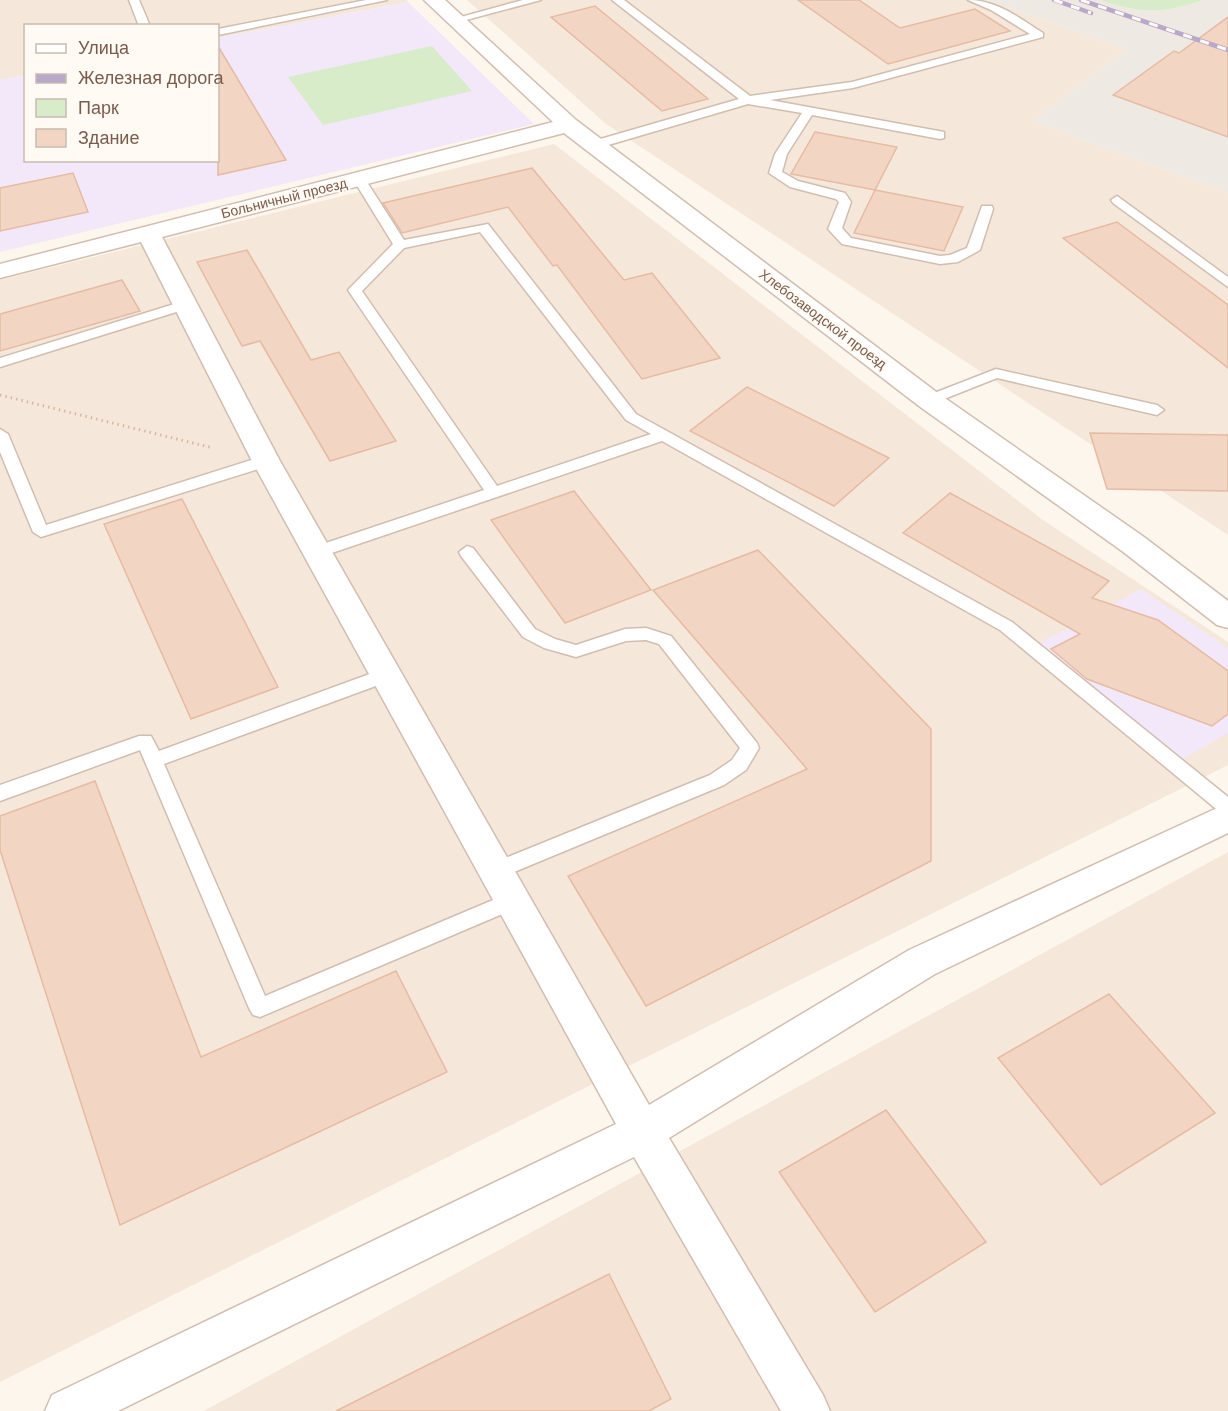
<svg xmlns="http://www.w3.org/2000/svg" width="1228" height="1411" viewBox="0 0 1228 1411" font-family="'DM Sans',sans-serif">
	<rect width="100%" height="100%" fill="#fdf6ec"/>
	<g fill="#f5e8da">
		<polygon points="0,0 406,0 408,2 218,38 218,26 26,26 25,75 0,80"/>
		<polygon points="467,0 987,0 1127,49 1033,121 1228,193 1228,535 606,124"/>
		<polygon points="554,144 1043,520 1228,642 1228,765 0,1382 0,280"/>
		<polygon points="1228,852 1228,1411 204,1411"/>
	</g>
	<polygon fill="#efe9e4" points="987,0 1228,0 1228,193 1033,121 1127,49"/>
	<g fill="#f3e8fa">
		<polygon points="408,2 534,124 0,252 0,80 25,75 26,160 218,160 218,38"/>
		<polygon points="1141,589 1228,648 1228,733 1179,761 1038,644"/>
	</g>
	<g fill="#d8ecc9">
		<path d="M1101 0H1201V1C1160 13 1142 14 1101 0Z"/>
		<polygon points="432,46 472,91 323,125 288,77"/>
	</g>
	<g fill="#f3d5c3" stroke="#e6bba3" stroke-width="1.5">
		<polygon points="798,0 859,0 900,28 975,9 1010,31 888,64"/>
		<polygon points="595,6 708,99 662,111 551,17"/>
		<polygon points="1228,17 1228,137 1113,95 1174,51 1179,53"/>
		<polygon points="218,46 286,160 218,175"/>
		<polygon points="815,132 897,147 875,190 791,174"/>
		<polygon points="532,168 624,280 652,273 720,358 642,379 557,265 553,266 508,207 402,233 383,203"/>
		<polygon points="73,173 88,212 0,231 0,188"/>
		<polygon points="875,190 963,207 944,251 854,233"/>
		<polygon points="1117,222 1228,305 1228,368 1063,238"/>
		<polygon points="247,250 311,360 339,352 396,441 330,461 260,341 242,346 197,262"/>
		<polygon points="122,280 140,311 0,351 0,314"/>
		<polygon points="747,387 889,458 834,506 690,431"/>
		<polygon points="1090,433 1228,435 1228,491 1107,489"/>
		<polygon points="574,491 651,590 565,623 491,520"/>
		<polygon points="950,493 1109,581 1092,598 1158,620 1228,671 1228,714 1212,726 1087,679 1051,649 1080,634 903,533"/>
		<polygon points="182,499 278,687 191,719 104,524"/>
		<polygon points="758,550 931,729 931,861 646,1006 568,876 807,769 653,590"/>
		<polygon points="95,781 201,1057 396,971 447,1072 120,1225 0,850 0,816"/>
		<polygon points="1109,994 1215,1113 1101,1185 998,1058"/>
		<polygon points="886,1110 986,1242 875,1312 779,1172"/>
		<polygon points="609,1274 671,1399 649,1411 336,1411"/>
	</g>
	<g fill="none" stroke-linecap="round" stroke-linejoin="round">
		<g stroke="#d1beb0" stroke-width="3">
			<g id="service">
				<polygon points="129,0 139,0 150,26 139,26"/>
				<polygon points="366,0 387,0 218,35 218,29"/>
				<polygon points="523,0 541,0 455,23 450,20"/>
				<path d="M612 0H624L750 96 852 82 1030 34 991 10 968 0C997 0 1019 18 1043 33V37L853 88 770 100 944 132V138L940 139 812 115 787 154 782 172 798 181 845 193 851 202 842 228 851 238 940 256 950 255 967 248 981 209 982 206H992L993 209 980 250 958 262 940 264 842 244 828 229 839 202 836 199 790 187 769 173 775 154 802 113 748 104 598 148H590V142L739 99Z"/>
				<path d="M359 175 365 179 404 240 488 224 636 414 1012 622 1228 797V816L1221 813 1000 630 662 441 323 556H311L309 552 311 548 484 490 348 290 393 244 353 179ZM480 232 626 420 651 434 497 486 362 291 404 248Z"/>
				<polygon points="1117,196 1228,277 1228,287 1113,203 1111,200"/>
				<polygon points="184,301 189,302 189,308 0,367 0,358"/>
				<polygon points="996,369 1157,405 1164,410 1157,415 997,378 934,403 929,405 922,400 924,397"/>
				<polygon points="0,429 8,434 46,525 261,457 266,456 274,461 271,465 41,537 33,532 0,452"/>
				<polygon points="467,546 473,548 535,629 555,639 576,645 625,629 646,628 671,636 757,743 759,748 746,770 724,785 502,877 495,879 488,877 485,871 488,865 710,775 732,760 740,748 659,644 646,640 626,641 576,657 544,648 523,637 461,556 459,552"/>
				<polygon points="386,668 392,670 395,675 392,680 164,764 265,996 505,895 512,893 519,895 522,901 519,907 260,1017 253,1015 249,1008 140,750 0,801 0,785 139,736 151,736 159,751"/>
			</g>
		</g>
		<g stroke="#d1beb0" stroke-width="3">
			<polygon id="minor" points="424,0 445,0 576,120 939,394 1144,537 1228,601 1228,628 1217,625 1122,551 919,406 564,133 162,237 280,461 649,1105 909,950 1228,803 1228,833 935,974 669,1138 823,1395 830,1411 781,1411 634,1157 118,1411 45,1411 52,1395 616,1124 252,461 141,242 0,278 0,264 553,122"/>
		</g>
		<polyline stroke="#d9b8a5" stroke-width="3" stroke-dasharray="1.5 4" stroke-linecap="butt" points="0,395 213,448"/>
		<use href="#service" fill="#fff" fill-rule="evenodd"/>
		<use href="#minor" fill="#fff" fill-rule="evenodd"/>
		<g stroke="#b9a8c9" stroke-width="4.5">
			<g id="rail">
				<polyline points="1054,0 1091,13"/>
				<polyline points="1081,0 1228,50"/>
			</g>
		</g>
		<use href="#rail" stroke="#fffaf3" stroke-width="3" stroke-dasharray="9" stroke-linecap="butt"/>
	</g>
	<g text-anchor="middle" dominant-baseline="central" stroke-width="4.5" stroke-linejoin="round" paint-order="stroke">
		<g font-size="14" fill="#7a5c4d" stroke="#fffaf3">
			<text transform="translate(284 198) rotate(-14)">Больничный проезд</text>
			<text transform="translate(823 319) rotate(37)">Хлебозаводской проезд</text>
		</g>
	</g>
	<rect x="24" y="24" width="195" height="138" fill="#fffaf3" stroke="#cabbb1" stroke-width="1.5"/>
	<rect x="36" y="44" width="30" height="9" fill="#ffffff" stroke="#cabbb1" stroke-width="1.5"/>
	<text x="78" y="54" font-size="18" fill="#7a5c4d">Улица</text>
	<rect x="36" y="74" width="30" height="9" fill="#b9a8c9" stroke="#cabbb1" stroke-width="1.5"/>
	<text x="78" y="84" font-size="18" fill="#7a5c4d">Железная дорога</text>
	<rect x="36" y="99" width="30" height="18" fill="#d8ecc9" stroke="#cabbb1" stroke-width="1.5"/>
	<text x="78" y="114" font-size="18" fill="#7a5c4d">Парк</text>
	<rect x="36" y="129" width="30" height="18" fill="#f3d5c3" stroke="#cabbb1" stroke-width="1.5"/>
	<text x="78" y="144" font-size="18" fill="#7a5c4d">Здание</text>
</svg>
